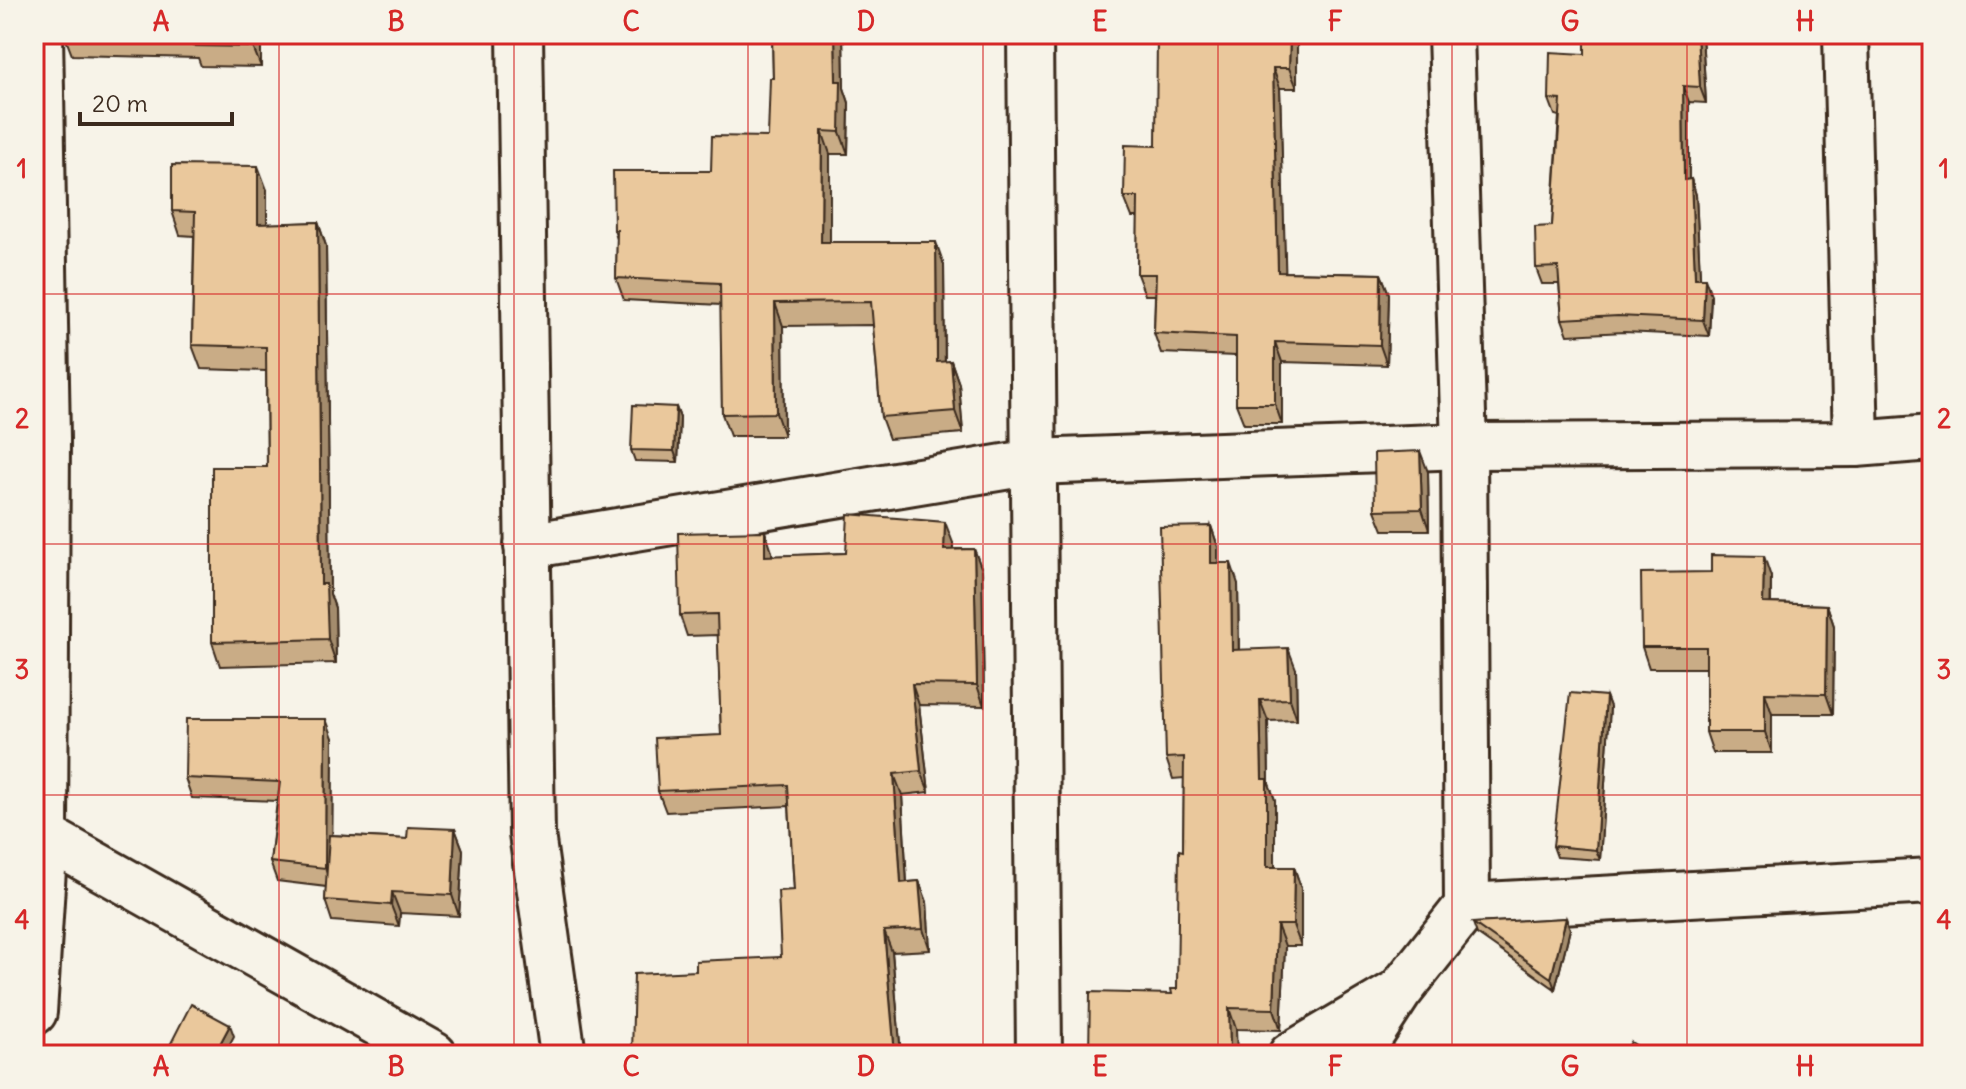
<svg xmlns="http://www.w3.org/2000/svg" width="1966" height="1089" viewBox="0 0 1966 1089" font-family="Delius,sans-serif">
	<rect width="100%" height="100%" fill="#f7f3e8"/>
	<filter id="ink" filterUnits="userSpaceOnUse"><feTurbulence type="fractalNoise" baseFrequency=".0125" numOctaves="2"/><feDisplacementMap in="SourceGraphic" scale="16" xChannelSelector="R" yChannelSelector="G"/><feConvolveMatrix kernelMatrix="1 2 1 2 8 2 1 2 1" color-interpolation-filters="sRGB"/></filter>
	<g filter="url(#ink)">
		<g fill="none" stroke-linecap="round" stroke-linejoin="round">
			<g stroke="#3b2a1e" stroke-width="50">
				<g id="street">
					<polyline points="520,34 532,834 563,1055"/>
					<polyline points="1030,34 1039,1055"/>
					<polyline points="1846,34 1856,444"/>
					<polyline points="527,546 1034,462 1464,446 1856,444 1932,438"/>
					<polyline points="34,830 434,1055"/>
					<polyline points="1467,906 1932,881"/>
					<polyline points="34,1012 45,837 47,439 40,34"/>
					<polyline points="1291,1055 1393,995"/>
					<polyline points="1358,1055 1399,992 1467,906 1464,446 1451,34"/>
				</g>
			</g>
			<use href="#street" stroke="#f7f3e8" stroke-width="44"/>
		</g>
		<g fill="#c9ac86" stroke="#3b2a1e" stroke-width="2">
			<polygon points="64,34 261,34 261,67 201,66 198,58 72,55"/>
			<polygon points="572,34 625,34 625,36"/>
			<polygon points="772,34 843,34 844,88 849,103 848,154 830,154 830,242 944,265 945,362 951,361 959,384 963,433 889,439 881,417 873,325 783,326 784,436 730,436 722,414 721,305 624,300 616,278 617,239 614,230 768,137 773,78"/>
			<polygon points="1297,34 1297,88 1280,88 1285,272 1381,274 1389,294 1387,365 1282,362 1282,424 1244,424 1236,404 1236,356 1161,353 1154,333 1155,295 1145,295 1137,274 1138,217 1132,217 1124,197 1156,146"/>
			<polygon points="1702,34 1706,103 1689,102 1689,179 1691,179 1696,195 1700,278 1711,295 1709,336 1624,332 1568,335 1562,319 1559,284 1542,284 1536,268 1552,226 1559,116 1555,115 1549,99 1585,54"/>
			<polygon points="267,190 267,224 318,222 326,246 330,594 335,608 336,663 220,666 212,642 267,467 266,371 201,369 192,345 194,236 180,235 172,211"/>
			<polygon points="676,407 680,418 678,462 635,461 631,450"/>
			<polygon points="1428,472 1429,530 1383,530 1375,510"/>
			<polygon points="1211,526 1218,547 1218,563 1238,584 1239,650 1296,669 1297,720 1268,721 1269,784 1275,800 1275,867 1294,867 1301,888 1301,946 1285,946 1281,1030 1236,1029 1172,994 1177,989 1183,851 1184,778 1173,779 1166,758"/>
			<polygon points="953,543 953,549 974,549 982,570 984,706 919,705 929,792 902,795 907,882 919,881 927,902 930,950 892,952 901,1055 632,1055 696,971 781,957 794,890 789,806 666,812 658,791 721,735 718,635 687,636 680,615 772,552 773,556 846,553"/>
			<polygon points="1771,577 1771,603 1827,605 1834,626 1833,714 1772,714 1772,753 1713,753 1706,732 1706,668 1649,668 1642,647"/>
			<polygon points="1606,696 1610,707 1600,860 1557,857 1553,846"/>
			<polygon points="333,738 332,835 407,839 455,829 463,850 459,916 400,913 399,926 332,921 325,900 326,887 277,881 270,862 277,801 192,798 185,778"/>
			<polygon points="1566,918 1570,929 1555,989 1477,934 1473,923"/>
		</g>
		<g fill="#a48c6d" stroke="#3b2a1e" stroke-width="2">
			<polygon points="254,34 261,34 261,67 253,47"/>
			<polygon points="835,34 843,34 844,88 849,103 848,154 840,132 836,81"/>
			<polygon points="1290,34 1297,34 1297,88 1289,68"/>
			<polygon points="1697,34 1702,34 1706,103 1700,87"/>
			<polygon points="1273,68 1280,88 1286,292 1278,272"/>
			<polygon points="1683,86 1689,102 1689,196 1684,180"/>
			<polygon points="822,131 830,154 830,264 821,242"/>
			<polygon points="258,166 267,190 267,248 258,224"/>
			<polygon points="1691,179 1696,195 1701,294 1695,278"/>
			<polygon points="318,222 326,246 330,594 335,608 336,663 328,639 321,584"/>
			<polygon points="936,242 944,265 945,385 937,362"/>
			<polygon points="1381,274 1389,294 1387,365 1380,345"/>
			<polygon points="1705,278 1711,295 1709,336 1703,320"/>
			<polygon points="775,303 783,326 784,436 776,413"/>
			<polygon points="1275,342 1282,362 1282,424 1275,404"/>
			<polygon points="951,361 959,384 963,433 955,411"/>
			<polygon points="676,407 680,418 678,462 674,451"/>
			<polygon points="1420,451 1428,472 1429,530 1422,509"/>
			<polygon points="945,522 953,543 952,571 944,550"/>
			<polygon points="1211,526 1218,547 1218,584 1211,563"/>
			<polygon points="765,531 772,552 773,577 765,556"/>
			<polygon points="974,549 982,570 984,706 977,685"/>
			<polygon points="1764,556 1771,577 1770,624 1763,603"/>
			<polygon points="1231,563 1238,584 1239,671 1232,650"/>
			<polygon points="1827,605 1834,626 1833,714 1826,694"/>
			<polygon points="1288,648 1296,669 1297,720 1290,699"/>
			<polygon points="912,684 919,705 929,792 921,771"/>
			<polygon points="1765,693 1772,714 1772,753 1765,732"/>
			<polygon points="1606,696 1610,707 1600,860 1596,850"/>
			<polygon points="1260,700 1268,721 1269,784 1275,800 1275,888 1267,867 1262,779"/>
			<polygon points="326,719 333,738 332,888 325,868"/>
			<polygon points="894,774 902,795 908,904 901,883"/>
			<polygon points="455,829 463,850 459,916 452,895"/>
			<polygon points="1294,867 1301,888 1301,946 1293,925"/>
			<polygon points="919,881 927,902 930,950 923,929"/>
			<polygon points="392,892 400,913 399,926 391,905"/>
			<polygon points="1566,918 1570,929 1555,989 1551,978"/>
			<polygon points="1277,925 1285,946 1281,1030 1274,1009"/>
			<polygon points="884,931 892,952 901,1055 895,1055"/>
			<polygon points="1229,1008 1236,1029 1237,1055 1230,1055"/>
			<polygon points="230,1025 234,1036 224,1055 214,1055"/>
		</g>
		<g fill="#eac89c" stroke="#3b2a1e" stroke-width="2">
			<polygon points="64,34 254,34 253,47 193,46 194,38"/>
			<polygon points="772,34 835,34 836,81 841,81 840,132 822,131 821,242 936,242 937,362 951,361 955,411 881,417 871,302 775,303 776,413 722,414 720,283 616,278 617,230 614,230 613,171 711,171 712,136 768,137 770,78 773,78"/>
			<polygon points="1157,34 1290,34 1289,68 1273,68 1278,272 1381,274 1380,345 1275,342 1275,404 1236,404 1236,337 1154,333 1156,274 1137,274 1138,197 1124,197 1125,145 1156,146"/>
			<polygon points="1585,34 1697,34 1700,87 1683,86 1684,180 1691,179 1695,278 1705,278 1703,320 1618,316 1562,319 1558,267 1536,268 1535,227 1552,226 1561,100 1549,99 1550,52 1585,54"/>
			<polygon points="172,165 258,166 258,224 318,222 321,584 326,584 328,639 212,642 212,467 267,467 266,347 192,345 195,212 172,211"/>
			<polygon points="633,405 676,407 674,451 631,450"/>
			<polygon points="1420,451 1422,509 1375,510 1374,453"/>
			<polygon points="848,514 945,522 944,550 974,549 977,685 912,684 921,771 894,774 901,883 919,881 923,929 884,931 895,1055 632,1055 634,974 696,971 696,961 781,957 778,891 794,890 788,785 658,791 655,738 721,735 717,614 680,615 678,533 765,531 765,556 846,553"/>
			<polygon points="1211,526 1211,563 1231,563 1232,650 1288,648 1290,699 1260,700 1262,779 1267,779 1267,867 1294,867 1293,925 1277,925 1274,1009 1229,1008 1230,1055 1089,1055 1090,992 1172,994 1171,989 1177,989 1179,850 1183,851 1184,757 1166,758 1160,527"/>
			<polygon points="1711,555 1764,556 1763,603 1827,605 1826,694 1765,693 1765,732 1706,732 1706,647 1642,647 1641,573 1711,572"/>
			<polygon points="1570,693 1606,696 1596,850 1553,846"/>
			<polygon points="186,719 326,719 325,868 270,862 280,782 185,778"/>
			<polygon points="408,827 455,829 452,895 392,892 391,905 325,900 329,835 407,839"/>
			<polygon points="1566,918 1551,978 1473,923"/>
			<polygon points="191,1004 230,1025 214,1055 170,1055 166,1053"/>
			<polygon points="1631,1042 1651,1055 1623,1055"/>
		</g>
	</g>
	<path fill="none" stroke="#d62828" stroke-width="2" stroke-opacity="0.55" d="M279 34V1055M514 34V1055M748 34V1055M983 34V1055M1218 34V1055M1452 34V1055M1687 34V1055M34 294H1932M34 544H1932M34 795H1932"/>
	<rect width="1966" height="1089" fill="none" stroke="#f7f3e8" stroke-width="88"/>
	<path d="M80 112v12h152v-12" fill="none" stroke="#3b2a1e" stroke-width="4"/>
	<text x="92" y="112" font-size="24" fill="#3b2a1e" stroke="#f7f3e8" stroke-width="6" paint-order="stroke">20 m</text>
	<rect x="44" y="44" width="1878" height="1001" fill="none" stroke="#d62828" stroke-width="3"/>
	<g font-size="26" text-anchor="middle" font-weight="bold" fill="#d62828">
		<text x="161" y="31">A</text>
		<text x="396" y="31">B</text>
		<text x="631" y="31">C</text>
		<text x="866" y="31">D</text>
		<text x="1100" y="31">E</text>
		<text x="1335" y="31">F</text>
		<text x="1570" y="31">G</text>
		<text x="1805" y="31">H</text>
		<text x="22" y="178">1</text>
		<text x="1944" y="178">1</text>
		<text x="22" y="428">2</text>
		<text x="1944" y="428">2</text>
		<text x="22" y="679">3</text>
		<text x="1944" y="679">3</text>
		<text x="22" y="929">4</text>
		<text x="1944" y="929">4</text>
		<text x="161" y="1076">A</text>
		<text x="396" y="1076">B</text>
		<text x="631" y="1076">C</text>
		<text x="866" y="1076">D</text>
		<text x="1100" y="1076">E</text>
		<text x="1335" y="1076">F</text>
		<text x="1570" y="1076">G</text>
		<text x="1805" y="1076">H</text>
	</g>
</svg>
